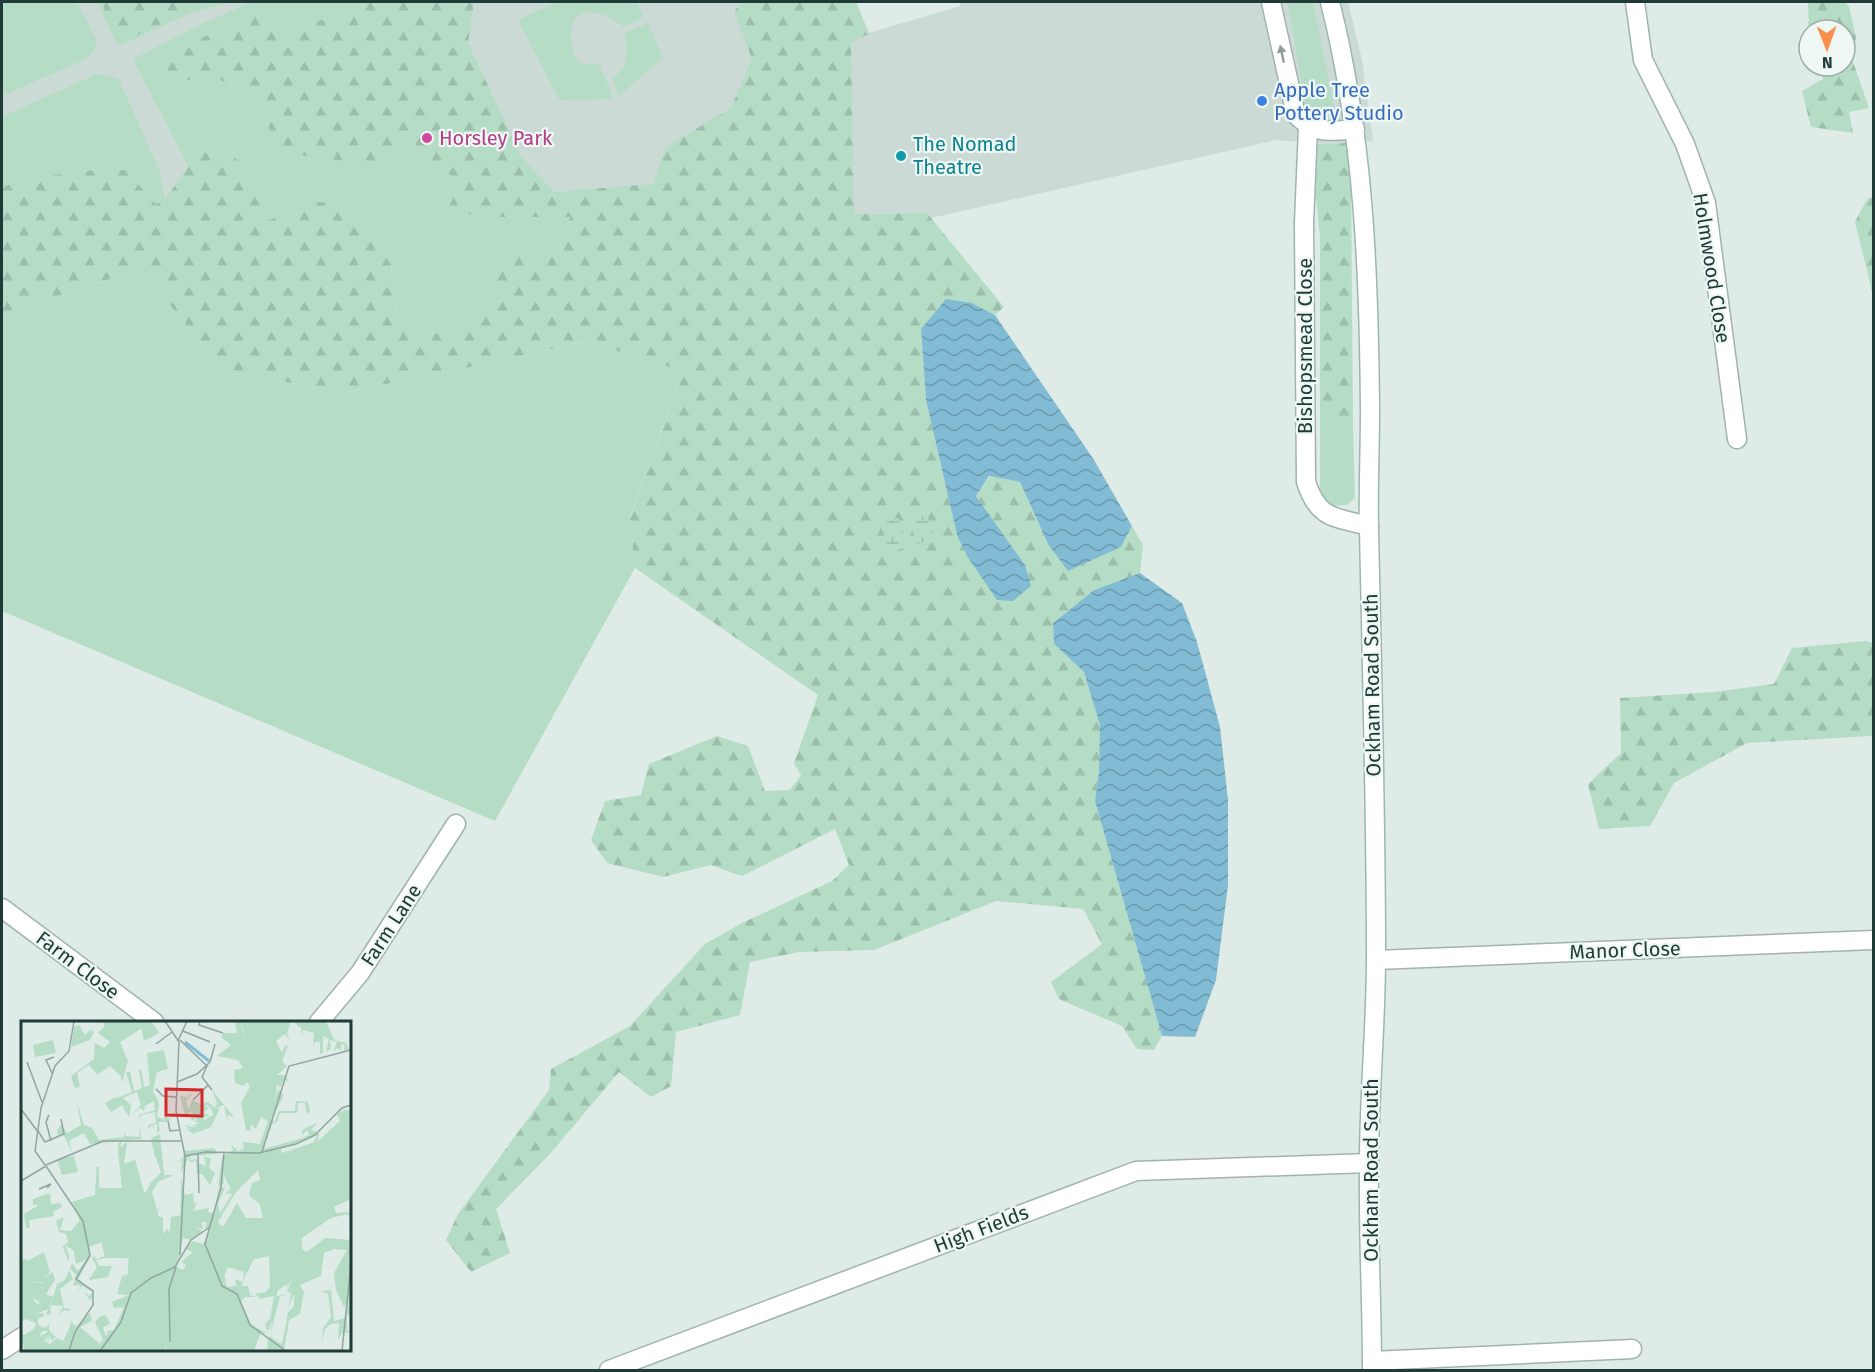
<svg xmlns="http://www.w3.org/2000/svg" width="1875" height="1372" viewBox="0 0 1875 1372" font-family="'Fira Sans',sans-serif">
	<defs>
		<pattern id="forest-firs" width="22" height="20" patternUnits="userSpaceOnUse" patternTransform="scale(1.5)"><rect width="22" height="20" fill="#b5ddc5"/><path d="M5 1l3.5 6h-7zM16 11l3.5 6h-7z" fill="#9bbfaa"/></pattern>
		<pattern id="wetland-marsh" width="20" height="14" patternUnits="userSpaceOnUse" patternTransform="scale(1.5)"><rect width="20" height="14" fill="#b5ddc5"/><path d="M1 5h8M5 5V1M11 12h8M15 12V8" fill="none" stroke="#9bbfaa"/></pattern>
		<pattern id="water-waves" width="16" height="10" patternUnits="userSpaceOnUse" patternTransform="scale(1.5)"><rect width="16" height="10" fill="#82bcd4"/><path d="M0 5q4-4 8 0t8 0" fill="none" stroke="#6a9aad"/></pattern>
	</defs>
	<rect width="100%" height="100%" fill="#deebe7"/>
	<polygon fill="#ccdad6" points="2,2 856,2 869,33 960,6 960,2 1348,2 1362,60 1373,141 1326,144 1276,140 931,218 926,213 854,214 141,269 2,314"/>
	<g fill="#b5ddc5">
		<polygon points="2,2 77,2 97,41 93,53 79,62 2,96"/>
		<polygon points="97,2 228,2 189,14 118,46"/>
		<polygon points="252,2 365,2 280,37 252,13 149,64 164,88 206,74 260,97 367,164 411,142 460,183 448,209 480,217 570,217 559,249 500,256 492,296 449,333 421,334 397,323 391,265 311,201 268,222 235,158 198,151 188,166 133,59 199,25"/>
		<path d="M557 2H637L644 17 624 27C608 16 599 10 580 13 577 17 573 21 572 25 569 35 571 55 580 62 585 66 593 64 599 64L614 99 559 100 518 20Z"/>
		<polygon points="1288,2 1313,2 1335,112 1333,116 1327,117 1300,107 1304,98"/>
		<path d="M648 23 663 57 619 96 612 79C629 67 629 53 624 34Z"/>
		<polygon points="96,74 118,78 160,171 165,200 156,204 77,171 21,181 2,187 2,117"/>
		<polygon points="141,269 224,372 346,392 495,362 587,341 683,371 630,517 635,568 495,821 2,611 2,314"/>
		<polygon points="1320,388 1327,416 1353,425 1355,498 1347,505 1331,506 1320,495"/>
	</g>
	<g fill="url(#forest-firs)">
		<polygon points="102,2 185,2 188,11 136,36 111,30"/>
		<polygon points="365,2 474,2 468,43 521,156 554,192 653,184 666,147 731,108 752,59 734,11 743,2 856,2 869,34 851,42 854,214 927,213 1004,307 995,315 972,303 921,329 926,400 957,535 1025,565 976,496 990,476 1020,482 1048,544 1121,547 1132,526 1143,545 1140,573 1094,590 1053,623 1054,644 1084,672 1100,725 1099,771 1095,801 1162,1036 1154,1050 1137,1049 1122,1026 1059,999 1051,982 1102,944 1083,909 996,901 874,950 799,952 750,962 740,1015 676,1032 671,1086 651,1097 619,1072 550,1154 496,1209 510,1253 471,1272 446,1240 458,1214 549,1090 551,1069 630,1026 705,944 742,923 832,881 849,865 835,829 742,876 711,865 663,877 607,863 591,840 605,801 641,795 649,764 717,736 748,746 765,791 790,790 801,775 794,763 818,695 635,568 630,518 683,371 586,341 495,362 346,392 224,372 141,269 2,314 2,187 21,181 77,171 125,170 156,204 165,200 198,151 236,158 268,221 311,201 354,206 391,265 397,323 421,334 449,333 492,296 500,256 559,249 570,217 480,217 448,209 460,183 411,142 367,164 276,152 260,97 206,74 164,88 149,64 252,13 280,37"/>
		<polygon points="1808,2 1844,2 1849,6 1856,38 1851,56 1869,108 1849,112 1853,133 1811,127 1802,91 1823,79 1820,66 1845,66 1845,30 1809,30"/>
		<polygon points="1347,143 1351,176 1353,425 1327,416 1320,388 1320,237 1314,178 1317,144"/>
		<polygon points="1873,197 1874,197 1873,295 1855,222 1867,199"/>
		<polygon points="1866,641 1873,643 1874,734 1871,736 1747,743 1674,783 1650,826 1599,829 1588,784 1621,753 1620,698 1713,692 1774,684 1792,648"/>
	</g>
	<g fill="url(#wetland-marsh)">
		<polygon points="925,509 935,538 917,544 907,516"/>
		<polygon points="898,518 908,546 890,553 880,524"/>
	</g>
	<g fill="url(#water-waves)">
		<polygon points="946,299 972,303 995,315 1094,460 1132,526 1121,547 1068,571 1048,544 1020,482 989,476 976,496 1025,565 1031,586 1013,601 997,600 967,556 957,535 926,400 921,329"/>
		<polygon points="1140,573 1182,603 1197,642 1220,727 1228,800 1228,885 1216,980 1195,1037 1162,1036 1095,801 1099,771 1100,725 1084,672 1054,644 1053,623 1094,590"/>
	</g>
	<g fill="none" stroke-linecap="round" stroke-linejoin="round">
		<g stroke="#a1b3af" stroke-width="21">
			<g id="minor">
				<path d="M1271 2 1296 115C1315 134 1328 132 1355 129"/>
				<polyline points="1635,2 1643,60 1685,144 1706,203 1737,439"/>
				<path d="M1308 127 1304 223 1306 482C1318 519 1334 517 1369 526"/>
				<polyline points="2,908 154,1022"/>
				<polyline points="1376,960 1874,940"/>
				<polyline points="319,1022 360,973 456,824"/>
				<polyline points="2,1350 22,1337"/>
				<polyline points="1372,1361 1632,1349"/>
				<polyline points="609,1370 1136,1171 1369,1163"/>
			</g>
		</g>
		<g stroke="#9cb7b1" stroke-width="21">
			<path id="secondary" d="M1330 2C1364 136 1369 274 1370 412 1370 451 1368 490 1369 529 1372 672 1376 814 1376 957 1376 1026 1369 1095 1369 1164 1368 1233 1372 1302 1372 1370"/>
		</g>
		<use href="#minor" stroke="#fff" stroke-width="18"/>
		<use href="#secondary" stroke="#fff" stroke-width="18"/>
	</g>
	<defs><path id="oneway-solid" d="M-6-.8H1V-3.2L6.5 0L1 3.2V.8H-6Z" transform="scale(1.5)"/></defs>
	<use fill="#8e9d9b" href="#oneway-solid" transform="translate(1282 54) rotate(-102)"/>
	<circle fill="#3f7fe0" stroke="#eef7f4" stroke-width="2" cx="1262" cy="101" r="6"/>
	<circle fill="#d1479c" stroke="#eef7f4" stroke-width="2" cx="427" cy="138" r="6"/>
	<circle fill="#0f9aa8" stroke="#eef7f4" stroke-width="2" cx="901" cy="156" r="6"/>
	<g text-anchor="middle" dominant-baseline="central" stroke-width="4.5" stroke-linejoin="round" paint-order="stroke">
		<g font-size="20" fill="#366cbe" stroke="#eef7f4" text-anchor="start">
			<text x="1274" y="90">Apple Tree<tspan x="1274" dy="23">Pottery Studio</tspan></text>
		</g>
		<g font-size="20" fill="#b23c85" stroke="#eef7f4" text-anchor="start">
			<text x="439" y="138">Horsley Park</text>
		</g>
		<g font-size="20" fill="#0d838f" stroke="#eef7f4" text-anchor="start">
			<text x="913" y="144">The Nomad<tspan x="913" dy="23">Theatre</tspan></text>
		</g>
		<g font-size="20" fill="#1e3b37" stroke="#eef7f4">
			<text transform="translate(1712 268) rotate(81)">Holmwood Close</text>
			<text transform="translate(1305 346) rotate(-90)">Bishopsmead Close</text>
			<text transform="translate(1372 685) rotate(-91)">Ockham Road South</text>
			<text transform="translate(391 925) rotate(-57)">Farm Lane</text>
			<text transform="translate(1625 950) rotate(-2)">Manor Close</text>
			<text transform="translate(78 965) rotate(37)">Farm Close</text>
			<text transform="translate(1371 1170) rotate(-90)">Ockham Road South</text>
			<text transform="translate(981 1229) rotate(-21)">High Fields</text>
		</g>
	</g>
	<g transform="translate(21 1021)">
		<rect width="330" height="330" fill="#deebe7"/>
		<path d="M58 4 64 14 69 9 73 11 69 19 50 26 53 6ZM171 79 188 87 182 91 189 95 183 96 182 100 192 94 191 88 199 87 190 106 172 113 167 109 171 107 167 108 164 103 169 106 178 105H171L179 102 174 101 176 96 171 100 168 93 172 95V88L168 87ZM325 88 330 91V178L294 194 288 182 266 186 255 150 258 133 297 120 319 100 316 93ZM29 172 30 183 39 182 41 186 32 191 33 195 8 199 9 207H5L3 193 18 184H12V178ZM23 231 29 251 22 257 25 261 6 262 0 275V238L8 239ZM70 235 72 236 75 239 78 245H91L87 256 68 259 76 246ZM25 274 32 276 27 288 15 293 5 277 10 275 17 284ZM15 306 21 309 19 315 26 312 23 320 29 323 36 317 50 323 48 330H8L2 316Z" fill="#b5ddc5"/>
		<path d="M81 0H119L121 7 99 21 107 40 101 62 100 55 89 45 76 54 96 77 111 71 105 52 109 50 113 70 121 67 118 49 120 48 123 66 129 64 126 32 143 29 147 48 136 51 132 70 138 82 136 96 143 98 145 92 147 97 151 96 146 101H137L139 109 136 112V103L132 104 133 110 131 104 128 107 130 117 139 113 143 154H153L134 162 131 172 134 188H140L135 190 137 196H142V213L146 208 149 211 150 196V204L159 213 160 156 164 174 172 172 173 182H176L172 190 188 187 187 191 193 192 198 168 201 166 204 167 197 182 199 192 211 173 204 172 210 168 202 153 203 162 197 166 201 136 212 129 210 123 217 130 224 129 218 128 223 127 222 121 239 123 247 100 240 96 235 108 230 103V110L225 109 220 82 229 66 226 61 222 65 214 62 213 49 222 47 217 39 196 35 210 24 200 16 202 12H216L214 0H219L225 19 220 0H270L266 13 269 20 264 13 255 20 260 30H262L263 26 267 24 261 41 266 45 256 54H264L268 60 263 59 259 66 256 63 254 78 257 68 263 74 250 99 254 100 258 90H274L275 80 287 81 289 90 286 94 284 82H277L276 92H259L256 101 251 100 255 103H251L242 128 282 117 288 114 286 109 281 114V109L297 101 290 109 298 112 295 129 292 122 296 115 260 128 261 136 266 135 268 138 262 139 255 149 262 155 266 186 288 182 295 194 320 178 330 177 313 186 315 192 330 191V198L327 193 310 197 281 217V228L286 231 304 217 330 219V293L326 294V309L330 311 321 312 317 319 318 302 310 303 304 308 301 321 302 307 310 296 307 273 300 270 310 269 313 300 324 297 328 277 323 286 315 269 313 252 326 229 313 228 303 232 300 255 279 264 283 271 279 293 268 299 263 330H246L247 320 249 315 260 323 262 319 267 291 273 285V273L267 287 270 272 266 271 271 257 265 268 266 263 256 270V275L265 273 259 276 249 314 251 299 247 311 244 303 249 298 253 275 240 278 234 273 245 271 249 265 248 235 230 239 222 262 223 249 207 246 203 254 206 266 215 265 224 276 220 280 230 303 247 313 240 311 233 330H144L146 324 142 330H49L51 323 44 320 40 325 50 303 48 299 55 305 69 292 71 300 59 306 79 323 82 319 74 301 78 296 85 294 89 303 82 306 85 316 87 310 93 309 103 286 93 287 91 281 108 274 96 273 101 255 107 253 108 238 96 235 75 239 72 234 76 238 84 235 81 221 67 226 70 235 57 258 73 270 69 280 63 270 68 275 72 271 61 265 58 270 59 264 52 265 55 254 49 248 51 242 57 250 65 239 55 243 53 230 44 224 48 234V242L42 226 38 229 47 221 45 213 38 211 35 200 43 196 39 209 50 210 59 199 51 181 74 174 76 148 72 147 78 146V167H101L97 123 101 119 99 127 106 121 103 143 114 139 123 173 140 152 139 137 134 136 127 104 135 102 134 91 120 94 119 98 118 94 134 89 133 80 124 85 123 90 119 87 111 93 120 84 116 71 102 77 110 84 108 96 101 84 90 91 84 82 95 76 68 44 56 52 59 65 54 68 50 55 73 38 74 22 83 27 89 21 77 12 84 5ZM237 149 239 159 231 162 228 173 239 183 242 197H225L216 182 203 205 199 204 197 201 215 171ZM181 201H186L184 208H190L182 223 172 220 165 228 172 231 160 241 165 244 162 249 156 246 162 217 170 219 182 211 174 206 182 209ZM271 0H305L313 19 325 22 328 29 323 30 324 24 320 23V30L317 27 312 30 316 21 309 19 310 28 305 31 308 18 302 15V32L299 33V21H294L292 27 293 12 282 9 281 15 280 7ZM191 69 213 96 207 94 206 100 203 84 191 89 186 83 182 91H175L178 94 180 102 170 91 164 95 159 75 166 76 172 71 165 81 168 88 181 89V83L187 81 194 87 196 82ZM56 81 63 104 71 107 78 119 103 116V111L105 115 119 116 117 104 121 118 69 123 63 112 48 120 52 133 42 113 37 116 36 110 40 103 46 112 60 104ZM193 127 197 133 169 135 170 139 176 138 177 143H183L181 146 185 144 183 135 190 138 188 147 194 152 189 164 181 153H176L175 140 169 141 168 136 160 152 161 139 155 141 162 137 163 130ZM48 249 52 258 39 268 43 287 50 288 48 290 43 289 38 294 42 285 30 284 29 294 25 293 32 278 25 275 20 282 12 277 8 281 15 293 21 292 24 294 17 298V304L25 307 28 302V309L35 316 31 320 28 314 27 322 26 315 23 322 21 316 27 310H13L2 316 9 330H0L3 327 0 311 2 314 13 309 15 302 5 298 0 301V275L6 262H23L22 257 32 251 34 259 25 273 32 276 36 263 44 259Z" fill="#b5ddc5" fill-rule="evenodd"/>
		<path d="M119 0H130L138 12 123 20ZM32 19 35 32 14 36 12 24ZM139 119 143 152 131 171 138 196 136 212 149 213 150 196 161 194 159 235 154 245 146 250 154 253 148 256 147 270 163 257 173 229 195 238 191 226 187 227 191 225 194 205H203L216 182 225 197H242L239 183 228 175 233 162 253 157 262 172 254 177 255 185 265 188 267 198 253 221 251 239 248 235 234 236 226 252 207 246 203 256 206 266 196 282V296L225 292 228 303 219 317 234 326 233 330H218L215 323H207L196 316 169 322 128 315 122 290 106 268 108 237H84L80 219 67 226 52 181 74 174 76 146 78 167H101L97 130 106 120 103 143 114 139 124 174 130 161 140 152 131 123ZM53 135 57 151 41 154 36 138Z" fill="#b5ddc5"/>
		<path d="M214 258 222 261 220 265H227L229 274 235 276H218Z" fill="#b5ddc5"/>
		<path fill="none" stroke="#82bcd4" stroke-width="3" d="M164 21 188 40"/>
		<path fill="none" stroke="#91a5a1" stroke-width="1.5" d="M144 0 158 21 155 90 164 135 184 131 238 132 275 123 294 114 321 87 330 84M179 0 178 4 202 12M162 10 189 21M159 19 186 45 181 56 191 69M157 20 166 0M135 23 151 11M6 41 21 81M31 52 25 39 33 36M156 61 176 53 189 41 194 23M135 68 142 75 155 76M172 79 187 64M0 88 17 111M26 98 28 94 25 101 30 120M147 100 149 110 158 109M17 110 24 121 43 113 40 98M241 131 268 45 330 29M203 132 200 166 184 223 201 265 216 273 229 304 265 330M177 133 178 172M24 144 14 130 20 87 34 45 48 30 53 0M25 144 82 120H160M25 145 62 200 69 234 55 258 72 270V284L54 311 48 330M0 160 25 145M18 168 30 163 26 167M159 234 164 135M149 321 148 268 155 246M79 330 100 301 110 272 130 257 154 246 170 219 189 206M321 330 330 243"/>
		<path fill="#d62828" fill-opacity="0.15" stroke="#d62828" stroke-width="3" d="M145 68 181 69V95L145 94Z"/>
		<rect width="330" height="330" fill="none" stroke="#1e3b37" stroke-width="3"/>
	</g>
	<rect width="1875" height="1372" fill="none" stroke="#1e3b37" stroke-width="6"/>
	<g transform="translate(1827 48) rotate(179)"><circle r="28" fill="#eef7f4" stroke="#9baca8" stroke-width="1.5"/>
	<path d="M0-4.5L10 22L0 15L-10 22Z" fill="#fa8e4c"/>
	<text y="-9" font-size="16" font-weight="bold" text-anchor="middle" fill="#1e3b37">N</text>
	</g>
</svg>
